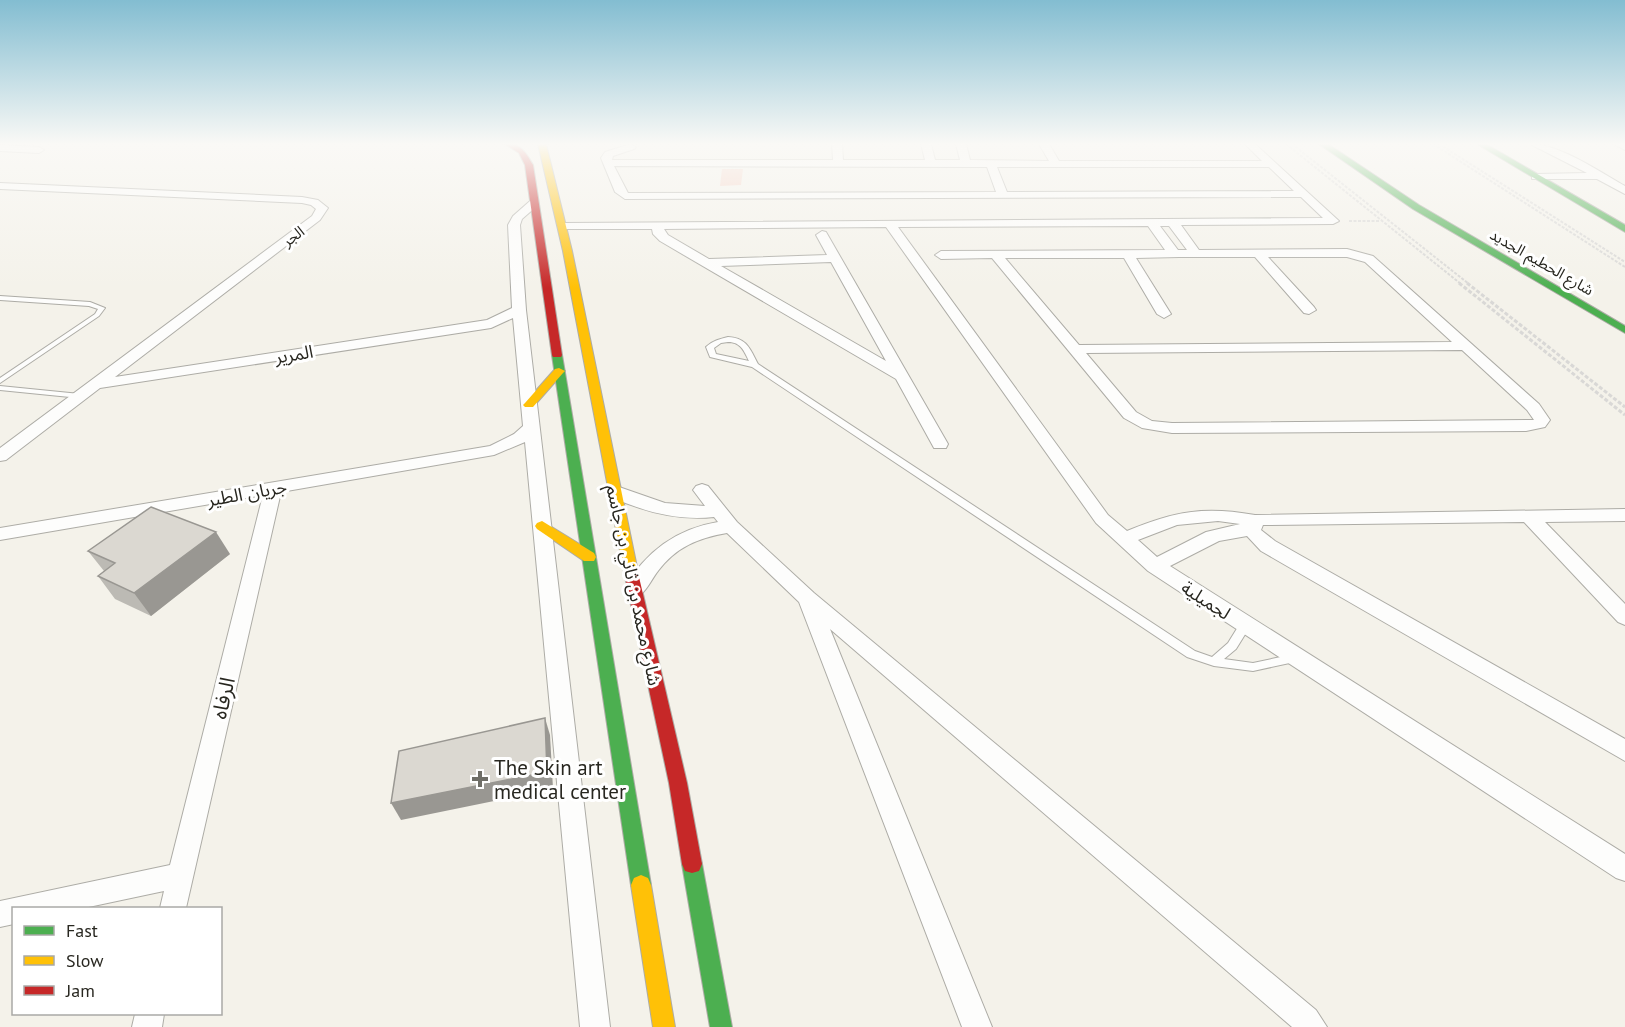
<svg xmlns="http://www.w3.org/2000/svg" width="1625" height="1027" viewBox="0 0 1625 1027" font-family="'PT Sans','Noto Sans Arabic',sans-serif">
	<rect width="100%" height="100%" fill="#f4f2ea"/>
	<polygon fill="#f5cec0" points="722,169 743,169 741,185 720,186"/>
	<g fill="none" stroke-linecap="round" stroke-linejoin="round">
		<g stroke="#adaca6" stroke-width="2">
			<g id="lane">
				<polygon points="0,296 90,302 105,308 99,316 0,383 0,378 95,314 98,309 89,306 0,300"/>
				<path d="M728 337C747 338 750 349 758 364L1195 651 1212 657 1228 643 1241 622 1245 621 1249 622 1250 625 1249 628 1236 649 1224 659 1253 663 1295 654 1299 655 1300 658 1299 661 1253 671 1214 666 1187 657 752 367 710 357 706 347C712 341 720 339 728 337ZM728 342C741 342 744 351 749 361L716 354 714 348 721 343Z"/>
				<polygon points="0,386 80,394 84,396 80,398 0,390"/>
			</g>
		</g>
		<g stroke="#adaca6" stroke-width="2">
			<g id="street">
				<path d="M631 144 636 147 634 149 613 156 612 160H833L832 144H842L843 160H925L921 144H931L935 160H960L956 144H966L970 160 1049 161 1039 144H1049L1059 161H1262L1245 144H1255L1339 221 1333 224 1181 225 1199 250 1347 249 1373 256 1539 404 1550 420 1545 427 1526 431 1172 433 1142 428 1124 418 992 258 941 259 935 255 941 251 1165 250 1148 226 898 227 1108 515 1127 531C1174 511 1205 506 1255 515L1625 509V521L1545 522 1625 604V625L1618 622 1524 522 1263 525 1261 530 1275 541 1625 739V761L1261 551 1247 536 1219 541 1170 566 1625 854V881L1616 878 1148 571 1096 523 886 227 664 229 668 235 709 259 827 255 816 235 822 231 826 232 948 444 946 448H934L896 379 660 241 653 234 652 229H564L558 226 564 223 1323 218 1301 197 625 199 615 192 601 158 605 152ZM614 166 987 167 996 192 628 193ZM997 167H1269L1294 191 1007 192ZM1160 226H1169L1187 250H1178ZM1179 257H1255L1304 313 1309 314 1316 310 1314 307 1268 257H1347L1365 262 1452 342 1079 345 1005 258H1124L1157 314 1164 318 1171 314 1136 258ZM831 262 886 361 721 266ZM1462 350 1527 410 1534 420 1172 423 1152 421 1136 412 1086 353ZM1218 521 1240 524 1206 532 1157 557 1138 540 1177 525Z"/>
				<path d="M1530 144C1558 143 1600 172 1625 186V194L1597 179H1532V175L1536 174 1587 173Z"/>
				<polygon points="1614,144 1625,144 1625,150"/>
				<polygon points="0,145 39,147 44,150 39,153 0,151"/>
				<polygon points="0,183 302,197 318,200 328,208 320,220 115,377 487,320 512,308 508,225 513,216 530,201 538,201 538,205 522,219 520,225 526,310 610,1027 580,1027 525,442 494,455 281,492 186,908 160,908 164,891 84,908 14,908 14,924 0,927 0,901 170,865 263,495 0,540 0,528 490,446 514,434 523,426 513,318 491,328 100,388 6,460 0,461 0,448 312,216 316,209 311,205 302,203 0,189"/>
				<path d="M702 484 708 486 737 522 814 593 1316 1010 1327 1027H1292L830 629 992 1027H962L799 602 727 533C698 538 676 547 658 571 653 577 647 590 641 594 637 597 631 595 627 594L624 589C645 552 676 529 718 522L714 517C676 521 641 511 607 495L604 491 607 487H619L665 503 705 506 693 490 696 486Z"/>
				<polygon points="135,1014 164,1014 162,1027 132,1027"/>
			</g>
		</g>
		<g stroke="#adaca6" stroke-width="2">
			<g id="fast">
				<polygon points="1319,144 1328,144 1419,205 1625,326 1625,333 1413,209"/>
				<polygon points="1477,144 1486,144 1625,225 1625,232"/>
				<polygon points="557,352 562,355 651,885 648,892 641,895 634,892 631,885 552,355"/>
				<polygon points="692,855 699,857 702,864 732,1027 710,1027 682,864 685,857"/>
			</g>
		</g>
		<g stroke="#adaca6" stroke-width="2">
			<g id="slow">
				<polygon points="538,144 546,144 572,251 639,577 637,581 627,581 625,577 563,251"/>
				<polygon points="559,368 565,371 563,373 533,407 525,407 523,405 525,403 555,369"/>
				<polygon points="542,521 594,553 596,557 594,561 584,561 537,529 535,526 537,523"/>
				<polygon points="641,875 648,878 651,885 675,1027 653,1027 631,885 634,878"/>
			</g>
		</g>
		<g stroke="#adaca6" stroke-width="2">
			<g id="jam">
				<path d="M505 144C521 143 526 153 533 165L562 355 561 357H553L552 355 525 165 519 153Z"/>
				<polygon points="632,572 637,573 639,577 687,783 702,864 699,871 692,873 685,871 682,864 669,783 625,577 627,573"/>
			</g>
		</g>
		<g stroke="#d9d8d6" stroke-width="2" stroke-dasharray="3 1.5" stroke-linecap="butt">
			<polyline points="1286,144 1461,284"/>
			<polyline points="1292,144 1469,284"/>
			<polyline points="1433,144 1625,267"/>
			<polyline points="1439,144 1625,262"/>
			<polyline points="1349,221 1380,221"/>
		</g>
		<g stroke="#d9d8d6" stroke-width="3" stroke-dasharray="4 2" stroke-linecap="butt">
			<polyline points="1459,283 1625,415"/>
			<polyline points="1467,283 1625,407"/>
		</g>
		<use href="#lane" fill="#fdfdfc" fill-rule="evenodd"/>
		<use href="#street" fill="#fdfdfc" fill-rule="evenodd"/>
		<use href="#fast" fill="#4caf50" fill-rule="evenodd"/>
		<use href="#slow" fill="#ffc107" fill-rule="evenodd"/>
		<use href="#jam" fill="#c62828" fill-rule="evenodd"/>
	</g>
	<polygon fill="#bcbab4" points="88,551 230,554 151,616 115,599 98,576 104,571"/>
	<g fill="#999792">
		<polygon points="216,532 230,554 151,616 134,593"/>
		<polygon points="545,718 550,735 553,789 401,820 391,803"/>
	</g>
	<g fill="#dbd8d1" stroke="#999792" stroke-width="1.5">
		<polygon points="151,507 216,532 134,593 98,576 115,563 88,551"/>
		<polygon points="545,718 547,772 391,803 399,751"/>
	</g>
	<linearGradient id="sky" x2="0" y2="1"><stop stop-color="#83bdd1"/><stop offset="0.5" stop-color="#faf9f6"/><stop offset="1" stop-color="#faf9f6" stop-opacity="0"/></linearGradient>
	<rect width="1625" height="288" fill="url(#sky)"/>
	<path fill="#6f6e67" stroke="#fff" stroke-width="2" d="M477 770h6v6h6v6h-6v6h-6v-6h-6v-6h6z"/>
	<g text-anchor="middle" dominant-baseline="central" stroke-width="6" stroke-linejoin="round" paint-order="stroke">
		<g font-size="15" fill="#282720" stroke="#fff">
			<text transform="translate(293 236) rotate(-37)">الجر</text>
			<text transform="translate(1542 262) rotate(30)">شارع الحطيم الجديد</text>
		</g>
		<g font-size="18" fill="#282720" stroke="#fff">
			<text transform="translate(294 354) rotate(-9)">المرير</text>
			<text transform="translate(247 493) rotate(-10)">جريان الطير</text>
			<text transform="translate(634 585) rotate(78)">شارع محمد بن ثاني بن جاسم</text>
			<text transform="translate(1206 600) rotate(33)">لجميلية</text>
		</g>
		<g font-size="21" fill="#282720" stroke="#fff">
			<text transform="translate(223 698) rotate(-77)">الرفاه</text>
		</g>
		<g font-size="21" fill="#282720" stroke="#fff" text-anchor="start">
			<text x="494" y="767">The Skin art<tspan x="494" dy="24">medical center</tspan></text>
		</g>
	</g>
	<rect x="12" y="907" width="210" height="108" fill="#ffffff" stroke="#a9a9a6" stroke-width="1.5"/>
	<rect x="24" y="926" width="30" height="9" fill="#4caf50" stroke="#a9a9a6" stroke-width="1.5"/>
	<text x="66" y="937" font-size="18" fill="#282720">Fast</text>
	<rect x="24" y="956" width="30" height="9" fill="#ffc107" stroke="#a9a9a6" stroke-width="1.5"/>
	<text x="66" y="967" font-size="18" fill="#282720">Slow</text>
	<rect x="24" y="986" width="30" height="9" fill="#c62828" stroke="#a9a9a6" stroke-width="1.5"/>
	<text x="66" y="997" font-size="18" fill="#282720">Jam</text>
</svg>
